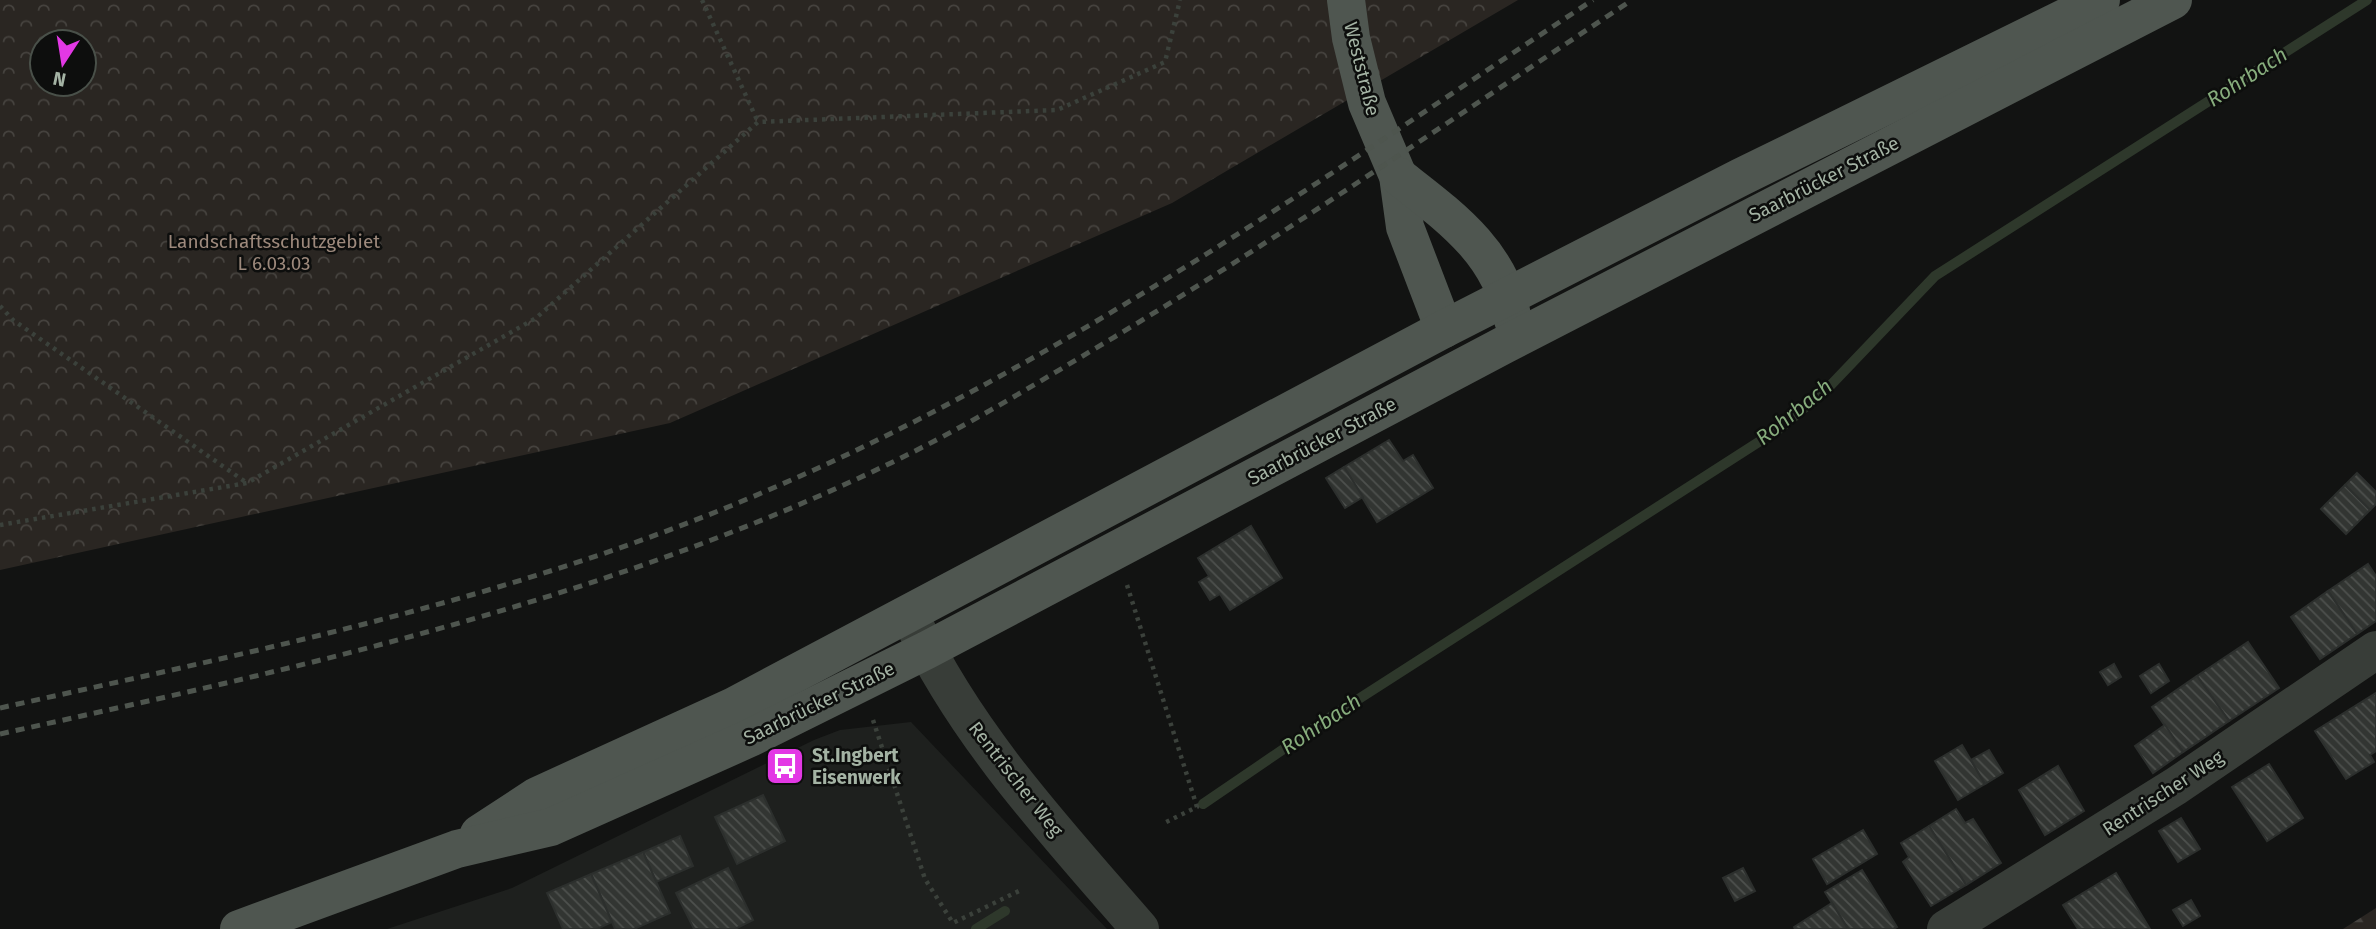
<svg xmlns="http://www.w3.org/2000/svg" width="2376" height="929" viewBox="0 0 2376 929" font-family="'Fira Sans',sans-serif">
	<defs>
		<pattern id="forest-firs" width="22" height="20" patternUnits="userSpaceOnUse" patternTransform="scale(1.75)"><rect width="22" height="20" fill="#2a2622"/><path d="M5 1l3.5 6h-7zM16 11l3.5 6h-7z" fill="#46433f"/></pattern>
		<pattern id="park-crowns" width="20" height="18" patternUnits="userSpaceOnUse" patternTransform="scale(1.75)"><rect width="20" height="18" fill="#2a2622"/><path d="M2 6a3 3 0 1 1 6 0M12 15a3 3 0 1 1 6 0" fill="none" stroke="#46433f"/></pattern>
		<pattern id="building-back-hatch" width="6" height="6" patternUnits="userSpaceOnUse" patternTransform="scale(1.75)"><rect width="6" height="6" fill="#323532"/><path d="M-1 5l2 2M0 0l6 6M5-1l2 2" fill="none" stroke="#4d504d"/></pattern>
	</defs>
	<rect width="100%" height="100%" fill="#121312"/>
	<polygon fill="#1e201e" points="911,722 1107,929 387,929 512,888 814,740 840,730"/>
	<polygon fill="url(#forest-firs)" points="2376,908 2376,929 2343,929"/>
	<path fill="url(#park-crowns)" fill-rule="evenodd" d="M0 0H1518L1172 203 670 423 0 570ZM42 42H84V84H42Z"/>
	<g fill="none" stroke-linecap="round" stroke-linejoin="round">
		<g stroke="#2e382b" stroke-width="10">
			<polyline points="1203,804 1329,718 1782,427 1828,388 1935,276 2367,0"/>
			<polyline points="976,929 1005,911"/>
		</g>
	</g>
	<g fill="url(#building-back-hatch)" stroke="#2c2f2d" stroke-width="2">
		<polygon points="1389,440 1403,461 1413,455 1433,488 1377,522 1344,467"/>
		<polygon points="1344,467 1363,497 1345,508 1326,478"/>
		<polygon points="2357,473 2376,492 2376,504 2370,510 2345,485"/>
		<polygon points="2345,485 2370,510 2346,534 2321,509"/>
		<polygon points="1251,526 1282,578 1230,610 1220,594 1210,600 1199,582 1209,576 1198,558"/>
		<polygon points="2368,564 2376,576 2376,621 2357,634 2328,591"/>
		<polygon points="2328,591 2357,634 2320,659 2291,617"/>
		<polygon points="2248,642 2279,688 2229,721 2197,676"/>
		<polygon points="2114,664 2121,677 2108,685 2100,672"/>
		<polygon points="2159,664 2169,681 2151,693 2140,676"/>
		<polygon points="2197,676 2229,721 2183,752 2152,707"/>
		<polygon points="2376,693 2376,751 2370,755 2374,762 2346,779 2315,731"/>
		<polygon points="2165,725 2183,752 2153,773 2135,746"/>
		<polygon points="1962,745 1985,784 1958,800 1935,761"/>
		<polygon points="1989,750 2003,773 1985,784 1971,760"/>
		<polygon points="2269,764 2303,818 2267,841 2232,787"/>
		<polygon points="2058,766 2084,811 2045,835 2019,790"/>
		<polygon points="763,795 785,841 737,864 715,817"/>
		<polygon points="1956,809 1965,823 1973,819 2001,863 1966,885 1929,826"/>
		<polygon points="2181,818 2200,849 2178,862 2159,831"/>
		<polygon points="1929,826 1966,885 1931,906 1903,862 1909,857 1901,843"/>
		<polygon points="1863,830 1877,854 1827,884 1813,859"/>
		<polygon points="680,836 693,866 656,882 643,852"/>
		<polygon points="643,852 670,913 634,929 615,929 591,874"/>
		<polygon points="728,868 753,920 735,929 694,929 676,893"/>
		<polygon points="1743,868 1755,891 1735,901 1723,878"/>
		<polygon points="1862,870 1897,927 1893,929 1848,929 1825,892"/>
		<polygon points="2116,873 2150,929 2078,929 2063,905"/>
		<polygon points="591,874 612,922 597,929 563,929 547,893"/>
		<polygon points="2191,900 2200,916 2183,926 2173,910"/>
		<polygon points="1832,903 1848,929 1795,929 1794,927"/>
	</g>
	<g fill="none" stroke-linecap="round" stroke-linejoin="round">
		<g stroke="#3b413b" stroke-width="4.5" stroke-dasharray="3.5 5" stroke-linecap="butt">
			<polyline points="702,0 758,122"/>
			<polyline points="0,306 13,320 247,483"/>
			<polyline points="0,525 247,483 536,318 758,122 1057,110 1165,62 1180,0"/>
			<polyline points="1127,585 1197,807 1162,824"/>
			<polyline points="873,720 925,879 953,923 1021,890"/>
		</g>
		<g stroke="#383d38" stroke-width="38">
			<path d="M913 622C968 738 1057 833 1140 929"/>
			<polyline points="1946,929 2176,786 2376,650"/>
		</g>
		<g stroke="#4f5650" stroke-width="38">
			<polyline points="1346,0 1351,38 1367,103 1398,176 1405,227 1444,329"/>
			<path d="M1398 176C1449 216 1501 252 1513 320"/>
			<polyline points="479,834 537,796 734,706 1444,329 1741,177 2101,0"/>
			<polyline points="239,929 457,849 551,827 750,738 927,650 1504,345 2173,0"/>
		</g>
		<g stroke="#4e554e" stroke-width="5" stroke-dasharray="9 7" stroke-linecap="butt">
			<path d="M0 708C262 650 526 596 773 488 1066 362 1328 174 1593 0"/>
			<path d="M0 734C309 666 615 598 901 458 966 426 1029 388 1091 351 1276 241 1453 118 1632 0"/>
		</g>
	</g>
	<defs>
		<g id="bus-square" transform="scale(2.0125)"><rect x="-9" y="-9" width="18" height="18" rx="4" fill="#e338e5" stroke="#0d0e0d"/><path d="M-5-6H5V4H4V6H2V4H-2V6H-4V4H-5ZM-3.5-4V0h7V-4ZM-3.5 1.2v1.5H-2V1.2ZM2 1.2v1.5H3.5V1.2Z" fill="#fff"/></g>
	</defs>
	<g fill-rule="evenodd">
		<use href="#bus-square" x="785" y="766"/>
	</g>
	<g text-anchor="middle" dominant-baseline="central" stroke-width="5" stroke-linejoin="round" paint-order="stroke">
		<g font-size="19" fill="#a4b3a4" stroke="#0d0e0d">
			<text transform="translate(1362 69) rotate(76)">Weststraße</text>
			<text transform="translate(1824 179) rotate(-27)">Saarbrücker Straße</text>
			<text transform="translate(1322 441) rotate(-28)">Saarbrücker Straße</text>
			<text transform="translate(819 703) rotate(-26)">Saarbrücker Straße</text>
			<text transform="translate(1016 779) rotate(52)">Rentrischer Weg</text>
			<text transform="translate(2163 793) rotate(-33)">Rentrischer Weg</text>
		</g>
		<g font-size="19" fill="#9d897c" stroke="#0d0e0d">
			<text x="274" y="241">Landschaftsschutzgebiet<tspan x="274" dy="22">L 6.03.03</tspan></text>
		</g>
		<g font-size="19" font-weight="bold" fill="#a4b3a4" stroke="#0d0e0d" text-anchor="start">
			<text x="812" y="755">St.Ingbert<tspan x="812" dy="22">Eisenwerk</tspan></text>
		</g>
		<g font-size="21" font-style="italic" fill="#86ac7c" stroke="#0d0e0d">
			<text transform="translate(2247 77) rotate(-33)">Rohrbach</text>
			<text transform="translate(1794 412) rotate(-39)">Rohrbach</text>
			<text transform="translate(1321 724) rotate(-34)">Rohrbach</text>
		</g>
	</g>
	<g transform="translate(63 63) rotate(192)"><circle r="33" fill="#0d0e0d" stroke="#495049" stroke-width="2"/>
	<path d="M0-5L12 26L0 18L-12 26Z" fill="#e338e5"/>
	<text y="-10" font-size="19" font-weight="bold" text-anchor="middle" fill="#a4b3a4">N</text>
	</g>
</svg>
